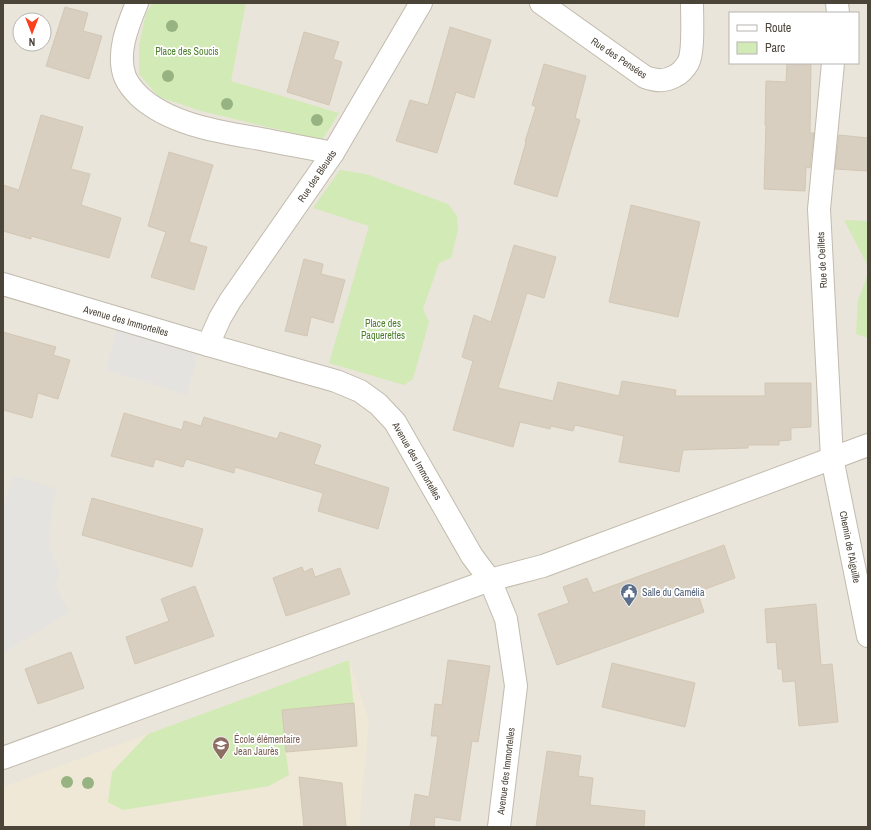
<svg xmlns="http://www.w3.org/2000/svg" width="871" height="830" viewBox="0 0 871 830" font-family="'Archivo Narrow',sans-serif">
	<rect width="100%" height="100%" fill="#f6f3ec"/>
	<path fill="#eae5da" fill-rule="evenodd" d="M3 3H868V827H3ZM730 13H858V63H730ZM20 20H44V44H20Z"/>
	<polygon fill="#efe8d6" points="349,660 369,722 359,827 3,827 3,787"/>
	<g fill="#d2eab5">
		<polygon points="153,3 246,3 231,81 339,113 322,140 201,111 159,97 139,74 139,45 146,13"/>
		<polygon points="340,170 366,174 448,204 457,216 458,230 451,258 439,263 423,309 429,322 413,379 404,385 329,363 369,226 313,208"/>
		<polygon points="844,220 868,221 868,266"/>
		<polygon points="868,274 868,338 856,334 858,300"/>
		<polygon points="349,660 354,708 317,707 282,710 286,754 289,775 269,786 123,810 108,802 112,772 148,734"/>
	</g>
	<g fill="#e5e3e0">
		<polygon points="119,319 201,342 187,395 106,370"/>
		<polygon points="13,475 57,489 51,510 50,549 60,573 55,585 69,612 3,653 3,510"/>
	</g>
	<g fill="#d8cfc1" stroke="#d3c7b4">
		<polygon points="65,7 88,13 83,31 102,36 89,79 46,66"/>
		<polygon points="450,27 491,40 474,98 456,92 437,153 396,141 410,100 428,105"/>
		<polygon points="304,32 339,42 333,59 342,62 329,105 287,92"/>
		<polygon points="787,63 811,63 810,133 814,133 810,168 806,167 805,191 764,189 766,125 765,125 766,81 786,82"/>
		<polygon points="544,64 586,76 575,118 580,120 557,197 514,184 526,142 525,141 536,107 532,105"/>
		<polygon points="41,115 83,127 71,169 90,174 81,205 121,218 109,258 31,236 31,239 3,231 3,185 19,190"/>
		<polygon points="839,135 868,138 868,171 835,169"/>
		<polygon points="169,152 213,165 189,242 207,247 194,290 151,277 166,232 148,226"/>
		<polygon points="631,205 700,222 678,317 609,302"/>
		<polygon points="514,245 556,257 544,298 527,293 498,388 553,401 558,382 619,396 622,381 676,390 675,396 765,396 765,383 811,383 811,427 791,428 791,440 779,441 779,445 748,445 748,448 683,450 679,472 619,462 624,436 575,425 573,431 551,426 550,429 520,422 513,447 453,430 473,361 462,357 474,315 491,322"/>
		<polygon points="304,259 323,264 321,274 345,280 333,323 311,317 307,336 285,331"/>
		<polygon points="3,332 56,347 53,355 70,360 58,399 38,393 32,418 3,410"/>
		<polygon points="124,413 182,430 184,421 201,426 204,417 277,439 280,432 321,445 314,464 389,488 378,529 318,511 323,493 235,467 234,473 186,459 183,467 155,459 153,467 111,456"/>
		<polygon points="92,498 203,529 192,567 82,535"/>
		<polygon points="724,545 735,578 697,592 704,612 557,665 538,614 569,603 563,587 587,578 593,593"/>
		<polygon points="302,567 304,572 312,568 315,577 340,568 350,594 286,616 273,578"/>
		<polygon points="195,586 214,636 135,664 126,637 169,621 161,599"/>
		<polygon points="816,604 821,665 832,664 838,722 799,726 795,681 783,682 782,669 778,669 776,642 767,643 765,609"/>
		<polygon points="71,652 84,688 38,704 25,669"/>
		<polygon points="448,660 490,666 478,742 472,741 460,821 435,817 434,827 410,827 415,794 429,797 438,736 431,736 435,704 442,705"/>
		<polygon points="612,663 695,683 685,727 602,707"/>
		<polygon points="354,703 357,746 286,752 282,710"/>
		<polygon points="547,751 581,756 578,776 593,778 590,805 645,811 644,827 536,827"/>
		<polygon points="299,777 342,783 346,827 304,827"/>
	</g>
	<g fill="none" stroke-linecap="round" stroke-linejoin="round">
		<g stroke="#c2bbae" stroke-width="24">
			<g id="minor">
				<path d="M137 3C128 25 116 53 125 77 128 84 134 91 139 96 170 125 221 132 261 139 285 144 309 148 333 153"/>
				<path d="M541 3 645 77C657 81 664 82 675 76 681 73 685 68 688 63 694 53 692 16 692 3"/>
				<polyline points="837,3 838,13"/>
				<polyline points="833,63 819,209 832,458 868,636"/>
				<polyline points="3,284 208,345 336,381 360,391 378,404 395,422 472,556 490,580 506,619 516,686 499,827"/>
				<polyline points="208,345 220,318 230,301 333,153 421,3"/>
				<polyline points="3,758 490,580 543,566 868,445"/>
			</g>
		</g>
		<use href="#minor" stroke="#fff" stroke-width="22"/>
	</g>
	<g fill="#97b381">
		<circle cx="172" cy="26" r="6"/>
		<circle cx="168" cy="76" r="6"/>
		<circle cx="227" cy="104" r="6"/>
		<circle cx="317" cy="120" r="6"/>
		<circle cx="67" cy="782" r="6"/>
		<circle cx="88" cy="783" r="6"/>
	</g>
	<defs>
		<g id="civic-pin" transform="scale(0.9)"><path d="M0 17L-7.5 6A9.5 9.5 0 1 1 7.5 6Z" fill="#5c6f8a" stroke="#fff"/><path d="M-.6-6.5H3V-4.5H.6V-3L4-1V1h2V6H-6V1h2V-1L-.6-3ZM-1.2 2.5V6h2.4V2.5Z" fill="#fff"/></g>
		<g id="school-pin" transform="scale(0.9)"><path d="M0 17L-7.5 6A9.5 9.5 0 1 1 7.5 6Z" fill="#8d6e63" stroke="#fff"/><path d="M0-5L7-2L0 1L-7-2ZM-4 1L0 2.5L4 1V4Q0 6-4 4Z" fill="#fff"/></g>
	</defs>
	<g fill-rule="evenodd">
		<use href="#civic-pin" x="629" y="592"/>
		<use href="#school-pin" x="221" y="745"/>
	</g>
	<g text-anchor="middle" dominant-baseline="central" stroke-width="3.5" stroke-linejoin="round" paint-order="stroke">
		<g font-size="10" fill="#4a7f2a" stroke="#fff">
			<text x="187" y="51">Place des Soucis</text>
			<text x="383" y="323">Place des<tspan x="383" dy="12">Paquerettes</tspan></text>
		</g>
		<g font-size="10" fill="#4b4439" stroke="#fff">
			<text transform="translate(619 58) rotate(34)">Rue des Pensées</text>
			<text transform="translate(317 176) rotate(-56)">Rue des Bleuets</text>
			<text transform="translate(822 260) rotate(-93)">Rue de Oeillets</text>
			<text transform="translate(126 321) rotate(16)">Avenue des Immortelles</text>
			<text transform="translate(417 461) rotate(60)">Avenue des Immortelles</text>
			<text transform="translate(850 547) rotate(79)">Chemin de l'Aiguille</text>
			<text transform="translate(506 771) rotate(-83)">Avenue des Immortelles</text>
		</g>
		<g font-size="10" fill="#4e5e75" stroke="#fff" text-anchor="start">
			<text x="642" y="592">Salle du Camélia</text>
		</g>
		<g font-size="10" fill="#785e54" stroke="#fff" text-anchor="start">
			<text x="234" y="739">École élémentaire<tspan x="234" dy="12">Jean Jaurès</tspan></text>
		</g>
	</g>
	<rect width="871" height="830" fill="none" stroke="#4b4439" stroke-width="8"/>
	<rect x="729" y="12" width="130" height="52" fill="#ffffff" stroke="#b7b4b0"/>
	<rect x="737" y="25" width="20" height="6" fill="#ffffff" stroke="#b7b4b0"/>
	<text x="765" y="32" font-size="12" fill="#4b4439">Route</text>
	<rect x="737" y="42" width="20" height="12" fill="#d2eab5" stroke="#b7b4b0"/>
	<text x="765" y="52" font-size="12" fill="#4b4439">Parc</text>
	<g transform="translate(32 32) rotate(180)"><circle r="19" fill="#ffffff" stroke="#b7b4b0"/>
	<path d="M0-3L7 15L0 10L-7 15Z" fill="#fc3f1d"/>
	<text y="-6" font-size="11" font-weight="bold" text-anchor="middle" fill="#4b4439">N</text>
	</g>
</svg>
